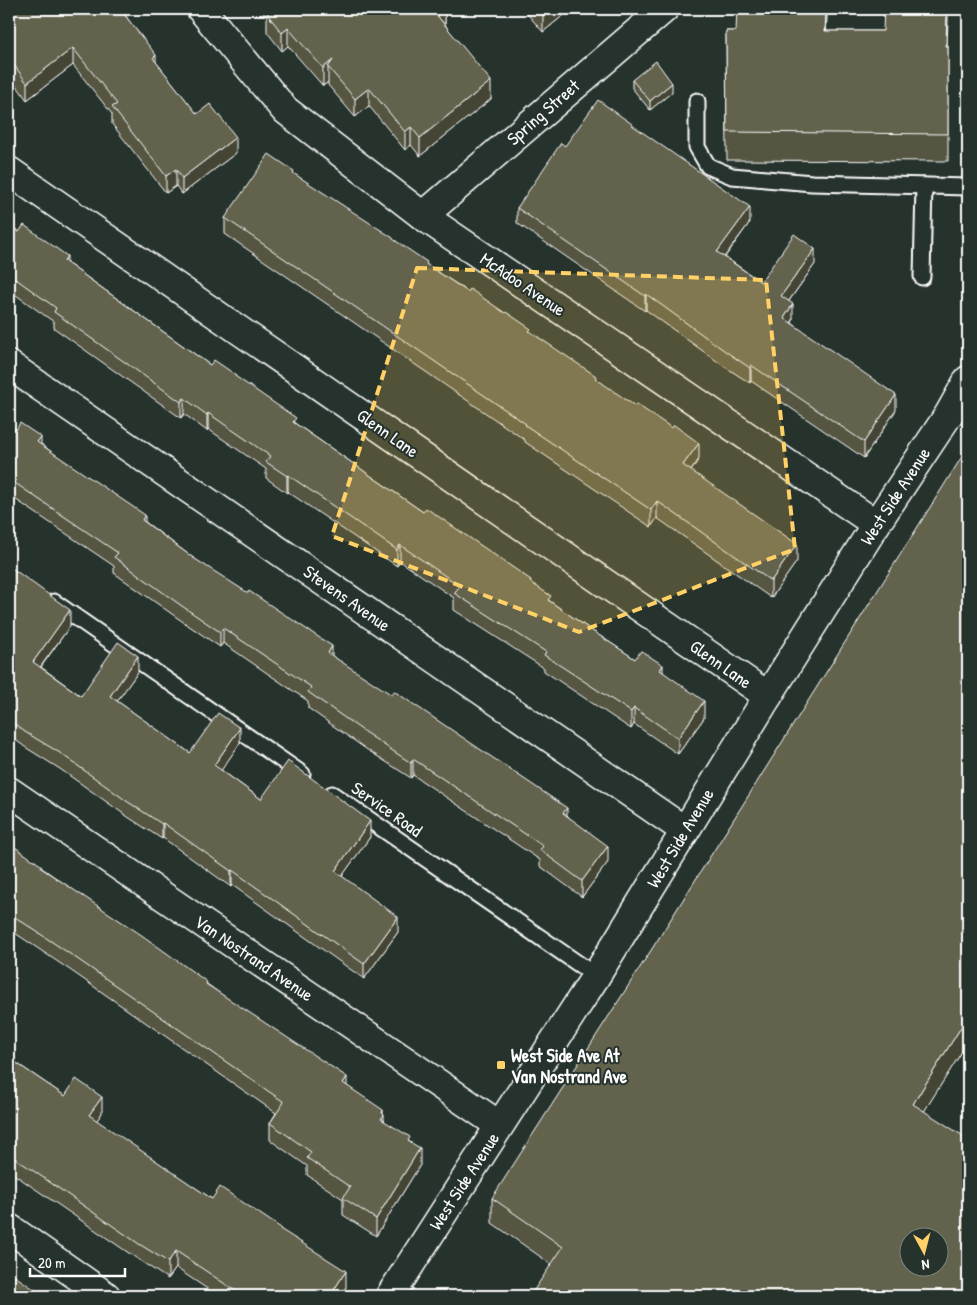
<svg xmlns="http://www.w3.org/2000/svg" width="977" height="1305" viewBox="0 0 977 1305" font-family="'Patrick Hand',sans-serif">
	<rect width="100%" height="100%" fill="#26332d"/>
	<filter id="ink" filterUnits="userSpaceOnUse"><feTurbulence type="fractalNoise" baseFrequency=".02" numOctaves="2"/><feDisplacementMap in="SourceGraphic" scale="10" xChannelSelector="R" yChannelSelector="G"/><feConvolveMatrix kernelMatrix="1 2 1 2 8 2 1 2 1" color-interpolation-filters="sRGB"/></filter>
	<g filter="url(#ink)">
		<g fill="none" stroke-linecap="round" stroke-linejoin="round">
			<g stroke="#fff" stroke-width="19">
				<g id="service">
					<polyline points="697,101 697,147 708,166 732,176 812,183 968,187"/>
					<polyline points="922,277 924,186"/>
					<polyline points="54,602 302,774"/>
					<polyline points="332,794 596,976"/>
				</g>
			</g>
			<g stroke="#fff" stroke-width="31">
				<g id="minor">
					<polyline points="201,9 284,109 423,216 876,524"/>
					<polyline points="9,171 768,696"/>
					<polyline points="423,216 664,9"/>
					<polyline points="9,365 684,830"/>
					<polyline points="9,791 499,1125"/>
					<polyline points="9,1228 106,1296"/>
				</g>
			</g>
			<g stroke="#fff" stroke-width="31">
				<polyline id="secondary" points="390,1296 596,976 768,696 876,524 949,414 968,380"/>
			</g>
			<use href="#service" stroke="#26332d" stroke-width="15"/>
			<use href="#minor" stroke="#26332d" stroke-width="28"/>
			<use href="#secondary" stroke="#26332d" stroke-width="28"/>
		</g>
		<g fill="#545442" stroke="#fff">
			<polygon points="260,9 445,9 445,24 491,99 420,156 411,145 405,150 369,106 355,117 328,85 328,82 323,86 288,46 282,51 267,32 267,17"/>
			<polygon points="523,9 571,9 543,32"/>
			<polygon points="827,9 826,31 883,31 948,9 947,46 948,46 948,161 727,160 726,31 736,31"/>
			<polygon points="124,13 156,62 197,114 236,153 182,194 176,186 166,193 112,124 112,114 73,65 27,100 14,82 9,14"/>
			<polygon points="632,80 672,92 650,110 632,88"/>
			<polygon points="632,126 750,222 725,257 761,282 815,264 789,301 793,320 792,323 896,410 864,458 751,381 750,383 725,367 646,310 645,311 517,223 517,208 565,146"/>
			<polygon points="294,174 393,240 427,265 531,332 596,379 699,459 691,471 797,561 771,598 657,518 651,527 525,442 525,440 225,234 225,218"/>
			<polygon points="9,225 67,263 210,365 236,377 296,424 423,512 531,583 551,602 591,630 635,659 663,672 704,718 678,754 634,724 631,729 544,671 544,668 454,610 454,598 400,561 397,566 288,492 287,493 266,478 266,469 208,429 207,431 184,414 181,418 54,328 54,322 9,290"/>
			<polygon points="9,425 41,444 192,557 332,656 567,815 608,862 582,897 540,866 540,860 413,775 411,778 366,749 308,708 308,701 223,643 220,647 179,619 114,573 114,566 9,495"/>
			<polygon points="9,566 70,626 41,667 81,696 138,672 117,701 190,753 240,743 221,770 261,799 370,837 342,876 398,932 364,979 232,885 231,887 163,838 162,839 128,817 60,769 25,747 9,735"/>
			<polygon points="9,843 42,868 207,984 347,1086 383,1114 384,1121 410,1142 420,1165 376,1236 343,1215 343,1199 307,1175 307,1166 270,1140 270,1123 276,1113 70,970 9,929"/>
			<polygon points="968,1042 924,1111 551,1264 492,1223 492,1198"/>
			<polygon points="9,1058 65,1096 102,1113 96,1121 212,1199 281,1230 346,1287 341,1296 218,1296 176,1268 168,1279 139,1260 9,1171"/>
		</g>
		<g fill="#454536" stroke="#fff">
			<polygon points="116,9 128,9 116,19"/>
			<polygon points="442,9 445,9 445,25 435,13"/>
			<polygon points="551,9 571,9 543,32 543,16"/>
			<polygon points="826,9 827,9 827,18 825,59"/>
			<polygon points="947,9 948,20 946,73 946,46"/>
			<polygon points="288,28 288,46 282,51 282,33"/>
			<polygon points="73,48 73,65 27,100 27,83"/>
			<polygon points="156,55 156,71 153,58"/>
			<polygon points="333,60 328,67 328,82 323,86 323,68"/>
			<polygon points="14,65 14,82 9,90 9,73"/>
			<polygon points="491,81 491,99 420,156 420,138"/>
			<polygon points="672,83 672,92 650,110 650,101"/>
			<polygon points="369,88 369,106 355,117 355,99"/>
			<polygon points="411,127 411,145 405,150 405,132"/>
			<polygon points="236,137 236,153 182,194 182,178"/>
			<polygon points="176,169 176,186 166,193 166,176"/>
			<polygon points="750,207 750,222 717,267 717,252"/>
			<polygon points="815,249 815,264 781,312 781,296"/>
			<polygon points="67,256 67,273 64,261"/>
			<polygon points="646,294 646,310 645,311 645,296"/>
			<polygon points="793,304 793,320 784,333 784,318"/>
			<polygon points="751,365 751,381 750,383 750,368"/>
			<polygon points="896,395 896,410 864,458 864,442"/>
			<polygon points="184,398 184,414 181,418 181,402"/>
			<polygon points="208,413 208,429 207,431 207,415"/>
			<polygon points="41,437 41,452 37,442"/>
			<polygon points="699,443 699,459 683,482 683,465"/>
			<polygon points="288,475 288,492 287,493 287,476"/>
			<polygon points="657,501 657,518 651,527 651,510"/>
			<polygon points="145,515 145,531 142,520"/>
			<polygon points="797,544 797,561 771,598 771,581"/>
			<polygon points="400,545 400,561 397,566 397,550"/>
			<polygon points="70,610 70,626 33,677 33,662"/>
			<polygon points="223,628 223,643 220,647 220,632"/>
			<polygon points="332,646 332,662 328,653"/>
			<polygon points="138,656 138,672 110,711 110,696"/>
			<polygon points="663,665 663,682 660,670"/>
			<polygon points="704,701 704,718 678,754 678,738"/>
			<polygon points="634,708 634,724 631,729 631,712"/>
			<polygon points="240,728 240,743 214,781 214,765"/>
			<polygon points="413,759 413,775 411,778 411,763"/>
			<polygon points="567,808 567,824 563,813"/>
			<polygon points="370,821 370,837 335,886 335,871"/>
			<polygon points="163,823 163,838 162,839 162,824"/>
			<polygon points="608,846 608,862 582,897 582,881"/>
			<polygon points="232,870 232,885 231,887 231,871"/>
			<polygon points="398,917 398,932 364,979 364,964"/>
			<polygon points="968,1016 968,1042 913,1129 913,1104"/>
			<polygon points="347,1077 347,1094 343,1083"/>
			<polygon points="102,1097 102,1113 89,1132 89,1115"/>
			<polygon points="383,1110 383,1116 384,1115 384,1132 381,1136 382,1113"/>
			<polygon points="420,1148 420,1165 376,1236 376,1219"/>
			<polygon points="176,1251 176,1268 168,1279 168,1262"/>
			<polygon points="346,1271 346,1287 341,1296 330,1296"/>
		</g>
		<g fill="#62624d" stroke="#fff" fill-rule="evenodd">
			<polygon points="16,9 120,9 156,55 153,58 197,114 210,104 236,137 182,178 176,169 166,176 112,107 117,104 73,48 27,83 14,65 9,73 9,14"/>
			<polygon points="273,9 442,9 435,13 491,81 420,138 411,127 405,132 369,88 355,99 328,67 333,60 323,68 288,28 282,33 267,14"/>
			<polygon points="537,9 551,9 543,16"/>
			<polygon points="737,9 826,9 825,31 883,31 884,9 947,9 946,46 948,46 948,134 727,132 726,31 736,31"/>
			<polygon points="656,61 672,83 650,101 632,80"/>
			<polygon points="598,100 632,124 632,125 750,207 717,252 761,282 794,234 815,249 781,296 793,304 784,318 896,395 864,442 751,365 750,368 725,351 646,294 645,296 517,208 561,143 565,146"/>
			<polygon points="269,154 294,171 293,173 393,238 393,239 427,262 426,264 468,292 470,289 505,313 506,312 531,329 529,331 596,376 595,378 635,406 636,404 672,428 674,425 699,443 683,465 797,544 771,581 657,501 651,510 525,425 526,424 225,218"/>
			<polygon points="9,225 19,232 24,225 67,256 64,261 210,365 214,360 236,375 235,376 296,418 293,422 423,512 426,508 486,549 531,580 530,582 551,596 548,600 591,630 635,659 641,651 663,665 660,670 704,701 678,738 634,708 631,712 544,655 546,652 454,593 460,586 400,545 397,550 288,475 287,476 266,462 270,456 208,413 207,415 184,398 181,402 54,312 56,308 9,274"/>
			<polygon points="20,423 41,437 37,442 145,515 142,520 192,557 248,593 249,591 332,646 328,653 392,695 394,691 567,808 563,813 608,846 582,881 540,850 543,846 413,759 411,763 366,733 308,692 311,687 223,628 220,632 179,604 114,557 118,553 9,479 9,425 16,430"/>
			<path d="M968 447V1016L913 1104 968 1139V1296H530L563 1247 492 1198 657 941ZM910 1238H940V1268H910Z"/>
			<polygon points="9,566 70,610 33,662 81,696 118,642 138,656 110,696 158,730 190,753 218,713 240,728 214,765 261,799 288,761 370,821 335,871 398,917 364,964 232,870 231,871 163,823 162,824 128,802 60,753 25,732 9,720"/>
			<polygon points="9,843 42,866 41,868 143,936 207,982 206,984 347,1077 343,1083 383,1110 382,1113 384,1115 381,1119 410,1137 408,1141 420,1148 376,1219 343,1198 350,1187 307,1158 311,1152 270,1123 284,1102 70,954 9,913"/>
			<polygon points="9,1058 65,1096 76,1079 102,1097 89,1115 212,1199 220,1187 281,1228 280,1229 346,1271 330,1296 243,1296 176,1251 168,1262 139,1244 9,1154"/>
			<polygon points="9,1272 44,1296 9,1296"/>
		</g>
	</g>
	<path fill="#ffd166" fill-opacity="0.2" stroke="#ffd166" stroke-width="4" stroke-dasharray="10 6" stroke-linejoin="round" d="M417 268 766 280 795 549 579 632 332 536Z"/>
	<rect fill="#ffd166" stroke="#26332d" stroke-width="2" x="496" y="1060" width="10" height="10" rx="2.5"/>
	<g text-anchor="middle" dominant-baseline="central" stroke-width="4" stroke-linejoin="round" paint-order="stroke">
		<g font-size="18" fill="#fff" stroke="#26332d">
			<text transform="translate(543 112) rotate(-41)">Spring Street</text>
			<text transform="translate(523 284) rotate(34)">McAdoo Avenue</text>
			<text transform="translate(388 433) rotate(35)">Glenn Lane</text>
			<text transform="translate(895 496) rotate(-57)">West Side Avenue</text>
			<text transform="translate(347 598) rotate(35)">Stevens Avenue</text>
			<text transform="translate(721 664) rotate(35)">Glenn Lane</text>
			<text transform="translate(387 809) rotate(35)">Service Road</text>
			<text transform="translate(680 838) rotate(-59)">West Side Avenue</text>
			<text transform="translate(254 958) rotate(34)">Van Nostrand Avenue</text>
			<text transform="translate(464 1181) rotate(-57)">West Side Avenue</text>
		</g>
		<g font-size="18" font-weight="bold" fill="#fff" stroke="#26332d" text-anchor="start">
			<text x="511" y="1055">West Side Ave At<tspan x="511" dy="21">Van Nostrand Ave</tspan></text>
		</g>
	</g>
	<rect width="977" height="1305" fill="none" stroke="#26332d" stroke-width="30"/>
	<rect x="15" y="15" width="947" height="1275" fill="none" stroke="#fff" stroke-width="2" filter="url(#ink)"/>
	<g transform="translate(924 1252) rotate(173)"><circle r="24" fill="#26332d" stroke="#7d8581"/>
	<path d="M0-4L9 19L0 12L-9 19Z" fill="#ffd166"/>
	<text y="-8" font-size="14" font-weight="bold" text-anchor="middle" fill="#ffffff">N</text>
	</g>
	<path d="M30 1268v8h95v-8" fill="none" stroke="#ffffff" stroke-width="2.5"/>
	<text x="38" y="1268" font-size="15" fill="#ffffff" stroke="#26332d" stroke-width="4" paint-order="stroke">20 m</text>
</svg>
